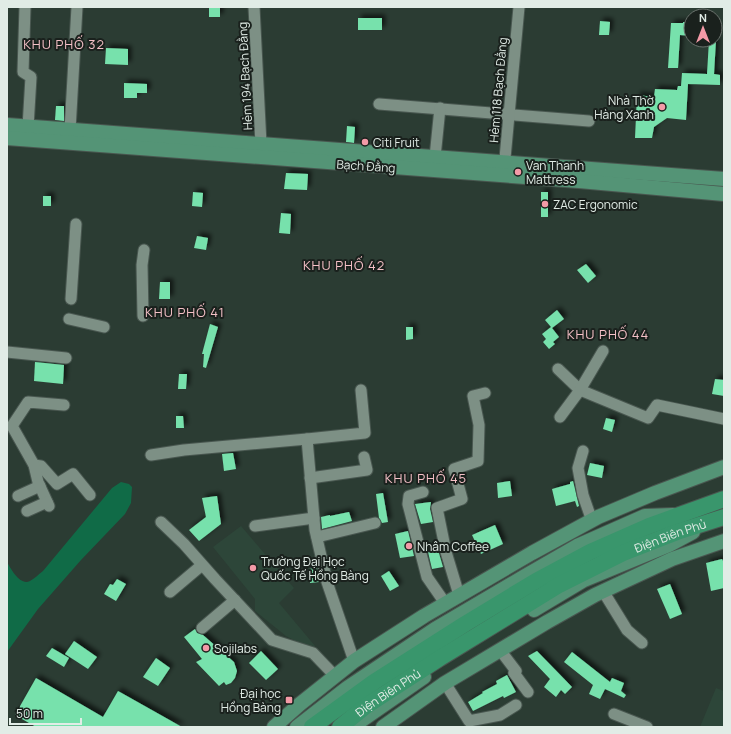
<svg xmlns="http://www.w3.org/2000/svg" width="731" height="734" viewBox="0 0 731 734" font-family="Manrope,sans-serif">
	<defs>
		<filter id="shadow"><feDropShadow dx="3.5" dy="-3.5" stdDeviation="2" flood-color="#0009"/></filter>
	</defs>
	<rect width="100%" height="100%" fill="#2b3c33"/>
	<g fill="#2d4639">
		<polygon points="241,526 294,588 279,603 315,646 311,649 286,636 255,611 255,599 213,547"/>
		<polygon points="716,688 724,691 724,727 700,727"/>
	</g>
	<path fill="#106b47" d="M121 482 129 484 132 487 131 503 125 514 81 560 38 609 7 652V562C11 569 20 586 30 581 34 579 39 574 43 571L112 488Z"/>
	<g fill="#77e1ac" filter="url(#shadow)">
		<rect x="209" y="7" width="11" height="10"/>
		<rect x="358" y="18" width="24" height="12"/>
		<polygon points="600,21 610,22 609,35 599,35"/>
		<polygon points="683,22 691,23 691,36 680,35 678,68 668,68 671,23 683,23"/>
		<polygon points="709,40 716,40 714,74 720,75 720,85 688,84 686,120 667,118 654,127 652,138 635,138 637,95 654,97 655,89 677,90 678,86 681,86 682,73 707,74"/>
		<polygon points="106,48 128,49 128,65 105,64"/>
		<polygon points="124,83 147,84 147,93 137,93 137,98 124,98"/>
		<polygon points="56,106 64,106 64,121 55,120"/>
		<polygon points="347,126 355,127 354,143 346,142"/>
		<polygon points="286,173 308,174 307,190 284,189"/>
		<polygon points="193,192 203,193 202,207 192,206"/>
		<rect x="541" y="192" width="7" height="25"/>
		<rect x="43" y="196" width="8" height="10"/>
		<polygon points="281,213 291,214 290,234 279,233"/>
		<polygon points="197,236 208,238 206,250 194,248"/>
		<polygon points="586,264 596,276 588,283 577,270"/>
		<polygon points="160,282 170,282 170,299 159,299"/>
		<polygon points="557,310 564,319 552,328 559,337 553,342 555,344 549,349 543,342 546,339 542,334 551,327 545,320"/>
		<polygon points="210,324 218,327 206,368 203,367 204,354 202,354"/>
		<polygon points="406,327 413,327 413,339 406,340"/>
		<polygon points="35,362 64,365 63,384 34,381"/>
		<polygon points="179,374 187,374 186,389 178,389"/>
		<polygon points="715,379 724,380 724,396 712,394"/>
		<polygon points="176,416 183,416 184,428 176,428"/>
		<polygon points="606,418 615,420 612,432 603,429"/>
		<polygon points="233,453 236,469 224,471 222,454"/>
		<polygon points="590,463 604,466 602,478 587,475"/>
		<polygon points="510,481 512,496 498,498 497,483"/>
		<polygon points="573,481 579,506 577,507 575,501 556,506 552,489 570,484 570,482"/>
		<polygon points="383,493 388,522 382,523 379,518 376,494"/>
		<polygon points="217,496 221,524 199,541 189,530 206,517 202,498"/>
		<polygon points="431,502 430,509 433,522 421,524 415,504"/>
		<polygon points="349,512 352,521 322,529 321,517 330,515 330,516"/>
		<polygon points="495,525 503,544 481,554 472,535"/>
		<polygon points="408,531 414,556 400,558 395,534"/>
		<polygon points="438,550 443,567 432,569 428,552"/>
		<polygon points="722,559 724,563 724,588 711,591 706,563"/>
		<polygon points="317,568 319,582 310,583 309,569"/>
		<polygon points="389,571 399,586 390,591 381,576"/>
		<polygon points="117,579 126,584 116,601 104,594 110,584 113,585"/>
		<polygon points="670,584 682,614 670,619 657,589"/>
		<polygon points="195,629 197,633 203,635 234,662 237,671 235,678 231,683 226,685 224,682 219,686 196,662 202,659 184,637"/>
		<polygon points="74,641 97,657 88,669 65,654"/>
		<polygon points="52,648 69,658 64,667 46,656"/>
		<polygon points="261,651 278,669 266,680 249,663"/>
		<polygon points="537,651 572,687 565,694 561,690 556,697 544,687 550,679 528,656"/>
		<polygon points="572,652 610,682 612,678 624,683 621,691 626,695 624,698 605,689 600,699 589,694 593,685 564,662"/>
		<polygon points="156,658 170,668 158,686 143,677"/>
		<polygon points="507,675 516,692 504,698 503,696 473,711 468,702 483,693 482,692 497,684 496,681"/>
		<polygon points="36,678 103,717 118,691 182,727 36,727 15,715"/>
	</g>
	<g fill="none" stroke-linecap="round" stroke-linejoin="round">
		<g stroke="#495750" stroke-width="13">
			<g id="minor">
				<polyline points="25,7 23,72 31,77 28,127"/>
				<polyline points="254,7 261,144"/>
				<polyline points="379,104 589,121"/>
				<polyline points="70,130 77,7"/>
				<polyline points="435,157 440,108"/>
				<polyline points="504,169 519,7"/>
				<polyline points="71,299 76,224"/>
				<polyline points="143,316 142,265 144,250"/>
				<polyline points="69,319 104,327"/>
				<polyline points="7,352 66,358"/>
				<polyline points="558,369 580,390 648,418 657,405 724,419"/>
				<polyline points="560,417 580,390 603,351"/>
				<polyline points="583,451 578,468 583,495 592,521"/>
				<polyline points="151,455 184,450 307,439"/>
				<polyline points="34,465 41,466 57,484 73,474 90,495"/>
				<polyline points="310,478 367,470 364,457"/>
				<polyline points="423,492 409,496 408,504 427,577 445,603"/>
				<polyline points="18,496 40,486"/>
				<polyline points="49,506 38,482 34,465 12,426 28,402 64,405"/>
				<polyline points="27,511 47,502"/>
				<polyline points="161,522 184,544 215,579 272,640 313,653 335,676"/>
				<polyline points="255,526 314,518"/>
				<polyline points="317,537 375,523"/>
				<polyline points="603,591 627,630 642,643"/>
				<polyline points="170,592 202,565"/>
				<polyline points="459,595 446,552 437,508 462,499 454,469 478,461 479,425 473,396 485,393"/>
				<polyline points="202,628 235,600"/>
				<polyline points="500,650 516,671 514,673 528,692"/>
				<polyline points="354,661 327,582 315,530 307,439 365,433 361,390"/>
				<polyline points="445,683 469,721 500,715 516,705"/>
				<polyline points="614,714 647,727"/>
			</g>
		</g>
		<g stroke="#495750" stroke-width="16">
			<g id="major">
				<polyline points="7,125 724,179"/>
				<polyline points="7,138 579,181 724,194"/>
				<polyline points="534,610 584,580 669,545 693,532"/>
				<polyline points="274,727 300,704 354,661 424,616 532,553 598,517 655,493 724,467"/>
				<polyline points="297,727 347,688 435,629 525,576 577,546 645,516 673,515"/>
				<polyline points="352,727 424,677"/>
				<polyline points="383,727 445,683 547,622 595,595 672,559 724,541"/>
			</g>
		</g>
		<g stroke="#495750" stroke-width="18">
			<g id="highway">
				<polyline points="312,727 374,682 465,624 536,581 590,552 649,526 724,499"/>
				<path id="s1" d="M340 727 366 706 440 658 559 585 623 553 677 532 724 517"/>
			</g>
		</g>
		<use href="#minor" stroke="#7d9085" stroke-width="11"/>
		<use href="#major" stroke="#549476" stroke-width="14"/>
		<use href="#highway" stroke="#39966c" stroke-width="16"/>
	</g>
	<g fill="#f39aa7" stroke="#1a211d" stroke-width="1.5">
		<circle cx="662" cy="107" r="4"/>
		<circle cx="365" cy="142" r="4"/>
		<circle cx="518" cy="172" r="4"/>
		<circle cx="545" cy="204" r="4"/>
		<circle cx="409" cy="546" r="4"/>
		<circle cx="253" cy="568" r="4"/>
		<circle cx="206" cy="648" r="4"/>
		<rect x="285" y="696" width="8" height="8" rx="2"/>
	</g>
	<g text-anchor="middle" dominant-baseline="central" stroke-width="4" stroke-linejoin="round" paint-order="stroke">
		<g font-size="12" fill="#e1ece6" stroke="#1a211d">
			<text transform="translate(245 76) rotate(-93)">Hẻm 194 Bạch Đằng</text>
			<text transform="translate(498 90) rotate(-85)">Hẻm 118 Bạch Đằng</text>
			<text transform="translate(366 166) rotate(4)">Bạch Đằng</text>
			<text stroke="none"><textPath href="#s1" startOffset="383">Điện Biên Phủ</textPath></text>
			<text stroke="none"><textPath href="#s1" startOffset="59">Điện Biên Phủ</textPath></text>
		</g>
		<g font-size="12" fill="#e1ece6" stroke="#1a211d" text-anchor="start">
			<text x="654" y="100" text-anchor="end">Nhà Thờ<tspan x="654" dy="14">Hàng Xanh</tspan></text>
			<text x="373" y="142">Citi Fruit</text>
			<text x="526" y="165">Van Thanh<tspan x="526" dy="14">Mattress</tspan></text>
			<text x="553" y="204">ZAC Ergonomic</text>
			<text x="417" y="546">Nhâm Coffee</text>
			<text x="261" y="561">Trường Đại Học<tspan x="261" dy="14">Quốc Tế Hồng Bàng</tspan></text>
			<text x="214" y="648">Sojilabs</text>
			<text x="281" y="693" text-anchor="end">Đại học<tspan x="281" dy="14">Hồng Bàng</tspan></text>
		</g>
		<g font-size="13" letter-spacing="1" fill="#f5c1c7" stroke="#1a211d">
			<text x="64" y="44">KHU PHỐ 32</text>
			<text x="344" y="265">KHU PHỐ 42</text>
			<text x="185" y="312">KHU PHỐ 41</text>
			<text x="608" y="334">KHU PHỐ 44</text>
			<text x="426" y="478">KHU PHỐ 45</text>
		</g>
	</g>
	<rect width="731" height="734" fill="none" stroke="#e1ece6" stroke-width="16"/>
	<g transform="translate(703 28)"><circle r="19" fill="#1a211d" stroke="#6a726d"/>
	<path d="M0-3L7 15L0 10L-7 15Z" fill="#f39aa7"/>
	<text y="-6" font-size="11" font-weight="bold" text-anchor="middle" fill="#e1ece6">N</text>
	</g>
	<path d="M10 718v6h71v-6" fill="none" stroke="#e1ece6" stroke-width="2"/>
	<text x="16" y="718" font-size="12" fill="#e1ece6" stroke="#1a211d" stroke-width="3" paint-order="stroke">50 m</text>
</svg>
